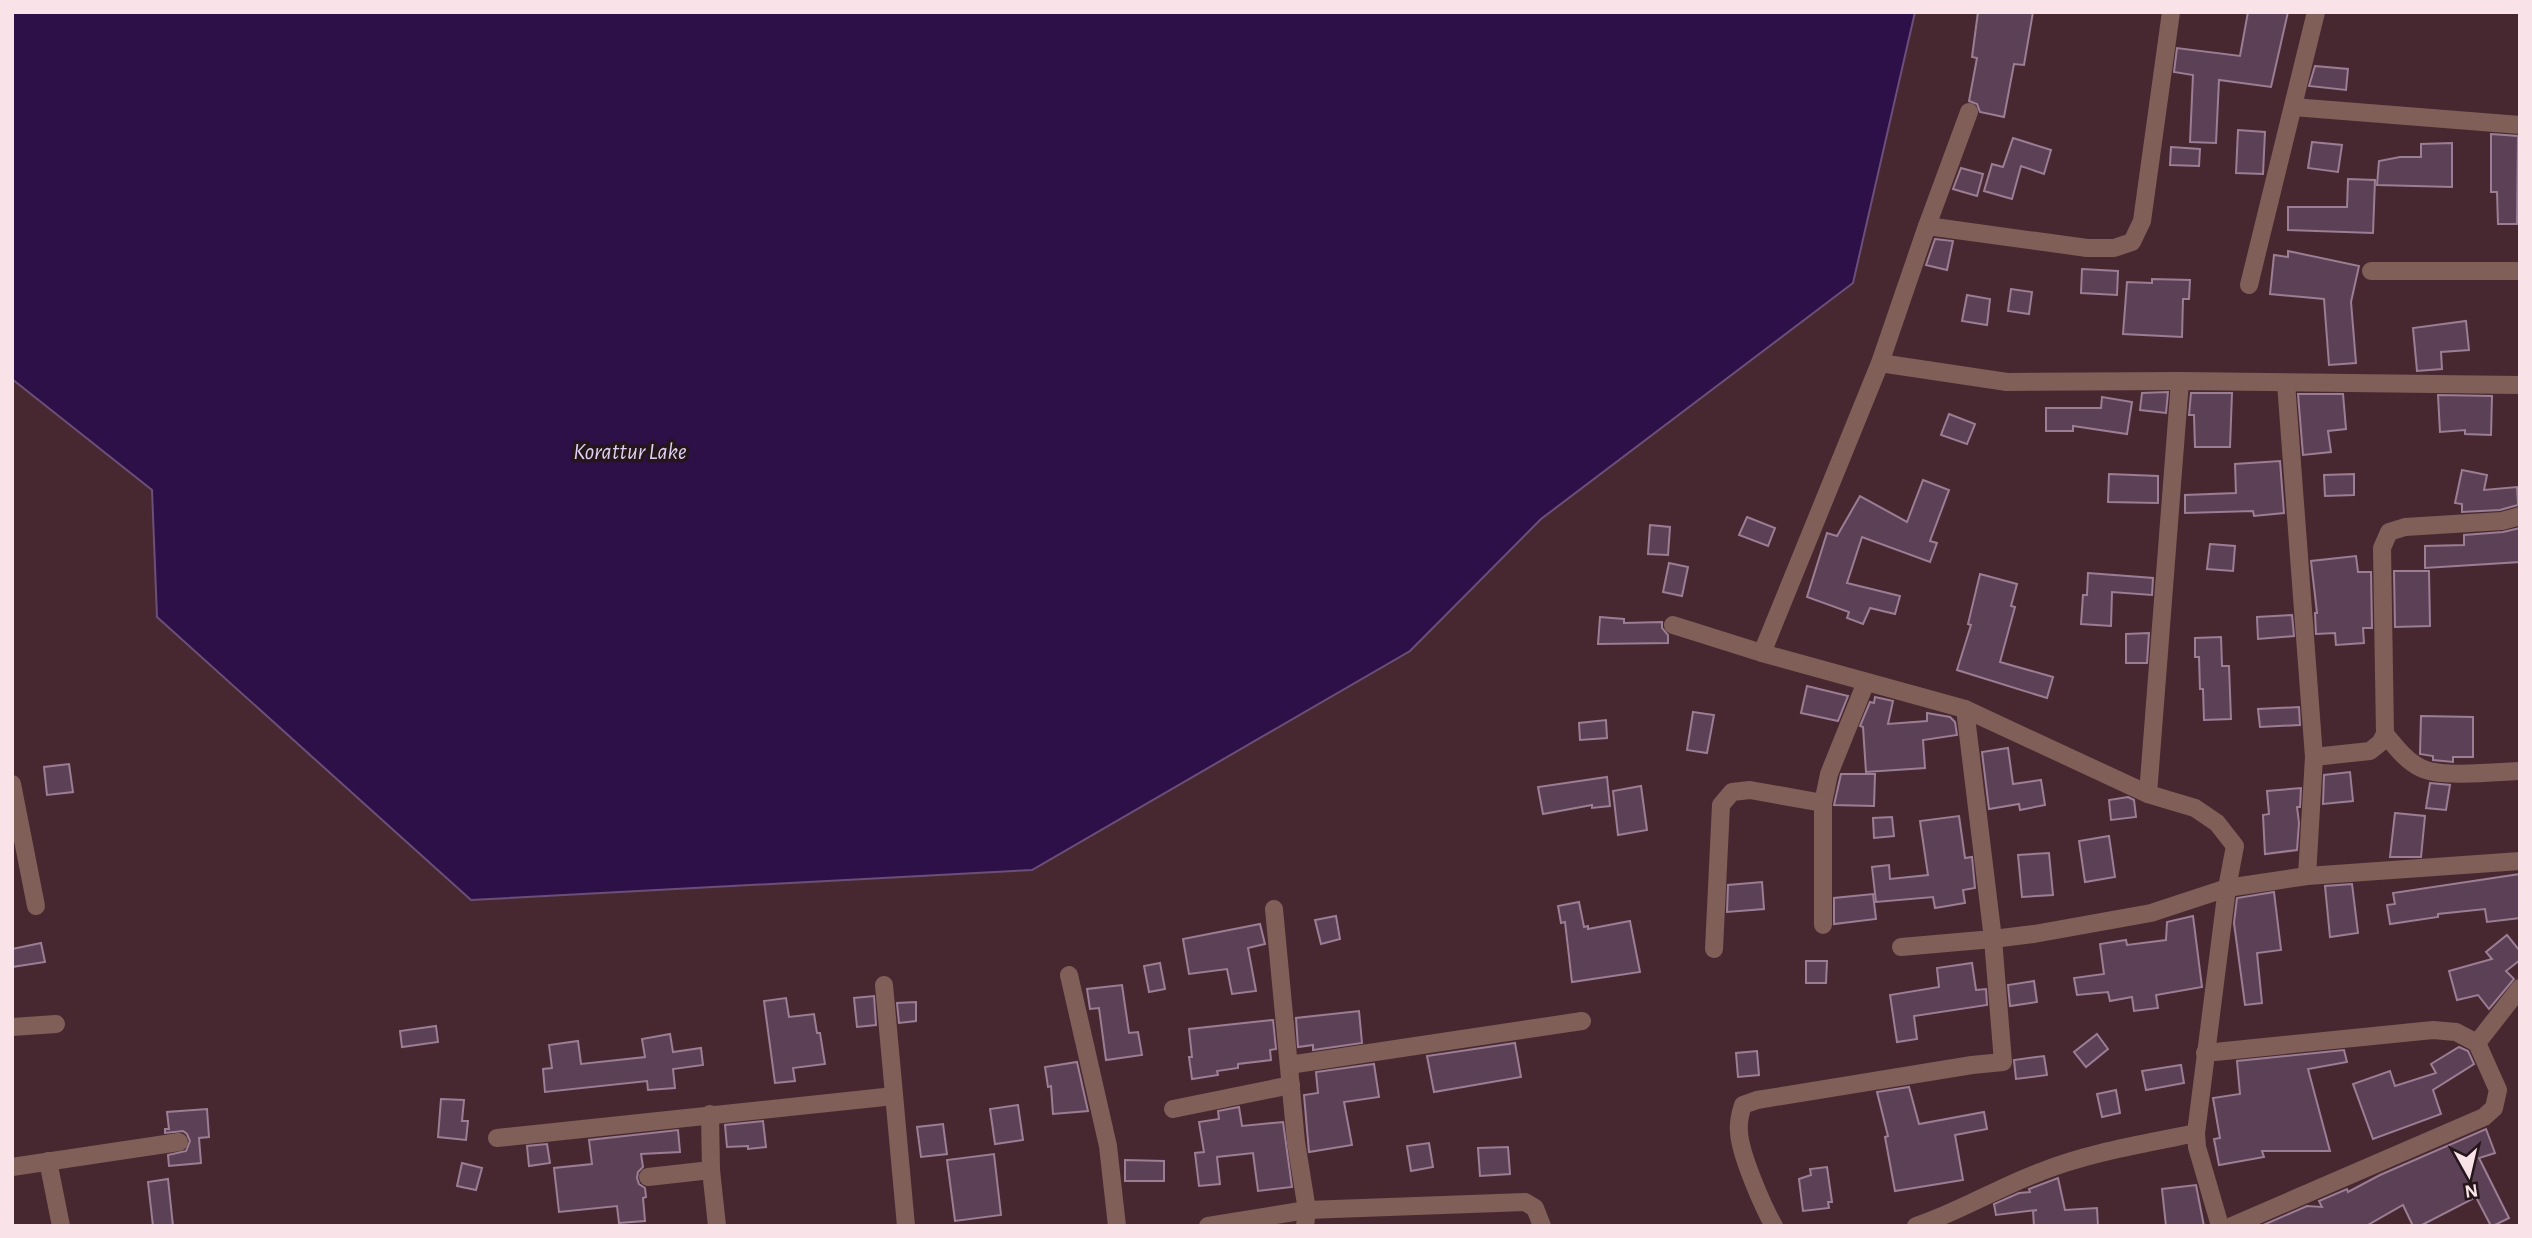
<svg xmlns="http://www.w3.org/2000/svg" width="2532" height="1238" viewBox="0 0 2532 1238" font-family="'Alegreya Sans',sans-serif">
	<rect width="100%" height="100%" fill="#482830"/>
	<polygon fill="#2e1048" stroke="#6b4f78" stroke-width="2" points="12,12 1915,12 1853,283 1541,519 1410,651 1032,870 471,900 157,617 152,490 12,379"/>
	<g fill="#5b4056" stroke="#9b7d94" stroke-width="2">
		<polygon points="1978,12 2033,12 2024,65 2014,64 2004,117 1980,112 1977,104 1969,101 1977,58 1972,57"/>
		<polygon points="2248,12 2288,12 2271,87 2219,80 2216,143 2190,142 2193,75 2174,72 2177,48 2240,56"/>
		<polygon points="2315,66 2348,69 2346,90 2309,86"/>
		<polygon points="2238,130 2265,132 2263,174 2236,173"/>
		<polygon points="2491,134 2518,136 2517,224 2498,224 2497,192 2491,192"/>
		<polygon points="2013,138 2051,150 2044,174 2021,166 2012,199 1984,191 1992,164 2003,167"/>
		<polygon points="2312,142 2342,145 2338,172 2308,168"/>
		<polygon points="2452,143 2452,187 2377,185 2379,161 2400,157 2421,157 2421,144"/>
		<polygon points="2171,147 2200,149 2199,166 2170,165"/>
		<polygon points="1961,168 1983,174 1977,196 1953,189"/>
		<polygon points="2348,179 2375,180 2373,233 2288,230 2288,207 2347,207"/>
		<polygon points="1935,239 1953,241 1947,270 1926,265"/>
		<polygon points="2288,251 2359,266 2351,302 2356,363 2329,365 2324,299 2270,294 2274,255 2288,257"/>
		<polygon points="2082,269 2118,271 2117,295 2081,293"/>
		<polygon points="2152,279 2190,280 2189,299 2183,299 2182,337 2123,334 2127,282 2152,283"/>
		<polygon points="2011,289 2032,292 2029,314 2008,311"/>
		<polygon points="1967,295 1990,299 1987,325 1962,321"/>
		<polygon points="2466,321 2469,350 2441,352 2442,369 2417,371 2413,328"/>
		<polygon points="2168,392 2166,413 2140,410 2142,393"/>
		<polygon points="2191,393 2232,393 2230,447 2195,447 2194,415 2189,415"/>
		<polygon points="2298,394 2343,394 2346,429 2328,431 2331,452 2303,455"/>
		<polygon points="2438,395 2492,396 2491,435 2465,434 2465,430 2440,432"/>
		<polygon points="2102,397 2132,402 2127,434 2073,426 2073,431 2046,431 2046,408 2101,408"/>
		<polygon points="1949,414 1975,424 1967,444 1941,435"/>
		<polygon points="2280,461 2284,513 2254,516 2253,511 2185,513 2185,495 2236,493 2235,464"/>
		<polygon points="2462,470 2487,475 2484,490 2517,487 2518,505 2500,510 2462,512 2462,504 2455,503"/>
		<polygon points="2109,474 2158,476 2158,503 2108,502"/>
		<polygon points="2354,474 2354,495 2325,496 2324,475"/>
		<polygon points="1923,480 1949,490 1930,541 1937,543 1930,562 1862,537 1847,583 1900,596 1895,614 1870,608 1863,624 1847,618 1849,612 1807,597 1827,533 1837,536 1860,496 1907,522"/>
		<polygon points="1747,517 1775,528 1768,546 1739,535"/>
		<polygon points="1650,525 1670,527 1668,555 1648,554"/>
		<polygon points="2520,528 2520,562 2425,568 2425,546 2464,545 2464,535 2503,532"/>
		<polygon points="2210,544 2235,546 2233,571 2207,569"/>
		<polygon points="2356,556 2358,572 2371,572 2372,628 2363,628 2364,643 2336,645 2335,633 2316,634 2315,613 2317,613 2311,561"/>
		<polygon points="1669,563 1688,567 1682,596 1663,592"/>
		<polygon points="2394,571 2429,571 2430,626 2395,627"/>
		<polygon points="2088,573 2153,578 2152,595 2112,592 2111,626 2081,624 2083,595 2087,595"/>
		<polygon points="1980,574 2017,584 2011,606 2015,607 2000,662 2053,677 2047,698 1957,670 1971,625 1968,624"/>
		<polygon points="2292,615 2294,636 2258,639 2257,617"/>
		<polygon points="1600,617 1624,619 1624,623 1662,622 1662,628 1668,635 1668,643 1598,644"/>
		<polygon points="2149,633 2147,663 2126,663 2126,634"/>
		<polygon points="2221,637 2222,666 2229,666 2231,719 2204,720 2203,689 2200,689 2199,657 2195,657 2195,638"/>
		<polygon points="1807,686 1848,696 1838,721 1801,713"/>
		<polygon points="1875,697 1893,701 1888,724 1927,721 1927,713 1950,717 1955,722 1957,735 1923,740 1925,768 1866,772 1863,727 1860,726 1870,702 1874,703"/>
		<polygon points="2299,707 2300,725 2260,727 2258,709"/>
		<polygon points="1693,712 1714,715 1707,753 1687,750"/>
		<polygon points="2421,716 2473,717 2473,757 2453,757 2453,762 2433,760 2433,756 2420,754"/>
		<polygon points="1606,720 1607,738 1580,740 1579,723"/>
		<polygon points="2008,748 2013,784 2041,780 2045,805 2020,810 2019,804 1989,809 1982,752"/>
		<polygon points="69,764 73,792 47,795 44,767"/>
		<polygon points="2350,772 2353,801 2323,804 2324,775"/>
		<polygon points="1841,774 1875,774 1874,806 1834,805"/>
		<polygon points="1607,777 1610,806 1592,808 1592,805 1543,814 1538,787"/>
		<polygon points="2430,783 2450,785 2446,810 2426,808"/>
		<polygon points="1641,786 1647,830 1618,835 1613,791"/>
		<polygon points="2301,788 2300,807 2297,807 2299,823 2297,850 2265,854 2263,815 2269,814 2267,791"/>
		<polygon points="2128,797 2134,800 2136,817 2111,820 2109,800"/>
		<polygon points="2395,813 2425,816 2421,857 2390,857"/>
		<polygon points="1959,816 1965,858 1972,857 1975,888 1963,890 1965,903 1935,908 1933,897 1876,902 1872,867 1889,865 1890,879 1928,875 1920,821"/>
		<polygon points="1892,817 1894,836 1874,838 1873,818"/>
		<polygon points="2109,836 2115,877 2085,882 2079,841"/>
		<polygon points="2049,853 2053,895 2022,897 2018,855"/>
		<polygon points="2520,874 2520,918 2487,922 2485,909 2438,914 2438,917 2390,924 2387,905 2395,904 2393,893"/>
		<polygon points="1762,882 1764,909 1727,912 1728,885"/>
		<polygon points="2352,884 2358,933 2330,937 2325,886"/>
		<polygon points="2274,892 2281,950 2257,953 2262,1003 2245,1005 2234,923 2237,898"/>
		<polygon points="1873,894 1876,919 1834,924 1834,898"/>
		<polygon points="1579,902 1584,927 1588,926 1588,929 1630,921 1640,972 1572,982 1565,922 1561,923 1558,906"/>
		<polygon points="1336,916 1340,939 1321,944 1315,920"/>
		<polygon points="2193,916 2202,987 2156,995 2158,1008 2134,1011 2132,997 2110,1001 2108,992 2077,995 2074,978 2104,974 2100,944 2126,940 2127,945 2166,940 2167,922"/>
		<polygon points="1260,924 1265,944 1248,948 1256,991 1232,994 1227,969 1189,974 1183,939"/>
		<polygon points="2507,935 2520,951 2520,960 2506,971 2514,979 2489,1009 2478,995 2457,1000 2449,971 2492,959 2486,952"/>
		<polygon points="41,943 45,962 12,967 12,949"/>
		<polygon points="1806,961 1827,961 1826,983 1806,983"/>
		<polygon points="1160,963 1165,989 1149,992 1144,966"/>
		<polygon points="1972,963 1976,990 1986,989 1987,1005 1914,1016 1917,1039 1897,1042 1890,995 1939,987 1937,968"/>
		<polygon points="2034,981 2037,1002 2010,1006 2008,985"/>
		<polygon points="1122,985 1129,1033 1138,1032 1142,1055 1106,1060 1099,1008 1090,1009 1087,989"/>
		<polygon points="874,996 876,1025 857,1027 854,998"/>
		<polygon points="786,998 789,1017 814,1014 817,1033 820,1033 825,1064 793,1068 795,1081 775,1083 764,1001"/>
		<polygon points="916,1002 916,1021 899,1023 897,1003"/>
		<polygon points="1359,1011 1362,1043 1313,1050 1313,1045 1298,1047 1296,1018"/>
		<polygon points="1273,1020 1276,1049 1270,1050 1271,1060 1238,1064 1238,1068 1217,1071 1218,1075 1192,1079 1189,1057 1192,1057 1189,1029"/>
		<polygon points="436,1026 438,1042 402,1047 400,1031"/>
		<polygon points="670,1034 673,1052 701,1048 703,1065 673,1069 675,1088 648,1090 647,1081 545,1092 543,1069 552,1068 549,1045 578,1041 581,1064 645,1057 642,1039"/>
		<polygon points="2097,1034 2108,1049 2086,1067 2074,1052"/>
		<polygon points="1515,1043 1521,1077 1434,1092 1427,1056"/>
		<polygon points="2459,1047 2468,1051 2474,1064 2433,1090 2441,1114 2373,1139 2353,1084 2390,1071 2395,1086 2436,1073 2431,1064"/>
		<polygon points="2344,1050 2347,1062 2308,1069 2330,1151 2262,1151 2264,1157 2219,1165 2214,1139 2220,1138 2213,1098 2240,1094 2237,1061"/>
		<polygon points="1757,1051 1759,1075 1738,1077 1736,1053"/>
		<polygon points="2044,1056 2047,1075 2016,1079 2014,1060"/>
		<polygon points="1077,1062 1088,1111 1053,1114 1051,1086 1048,1087 1045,1067"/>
		<polygon points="1374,1064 1379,1097 1344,1102 1352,1145 1309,1152 1304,1095 1318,1093 1316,1072"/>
		<polygon points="2181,1065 2184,1083 2146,1090 2142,1071"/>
		<polygon points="1909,1087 1919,1124 1984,1112 1987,1129 1955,1135 1963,1180 1895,1191 1885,1137 1888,1136 1877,1092"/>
		<polygon points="2116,1090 2120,1113 2102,1117 2097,1094"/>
		<polygon points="441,1099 464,1100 462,1121 468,1121 466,1140 438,1137"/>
		<polygon points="1018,1105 1023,1140 995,1144 990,1109"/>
		<polygon points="1239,1107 1242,1126 1283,1122 1292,1187 1258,1191 1253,1153 1217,1157 1220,1184 1199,1186 1195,1153 1204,1152 1199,1122 1219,1119 1218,1111"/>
		<polygon points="207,1109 209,1137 199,1138 201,1163 169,1166 168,1155 186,1151 190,1141 187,1134 183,1131 165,1133 165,1129 169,1129 167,1112"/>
		<polygon points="763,1121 766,1147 748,1149 748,1146 727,1147 725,1125"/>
		<polygon points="943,1124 947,1154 921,1157 917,1127"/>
		<polygon points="2486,1129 2495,1153 2479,1158 2509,1218 2493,1226 2491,1226 2476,1197 2420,1226 2413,1226 2403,1205 2366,1226 2261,1226 2307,1206 2322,1207 2319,1201 2347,1189 2348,1192 2380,1175"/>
		<polygon points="678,1130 680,1152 641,1154 643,1167 638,1172 637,1178 639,1184 645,1188 646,1197 643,1198 645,1221 619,1223 617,1206 559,1212 554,1168 592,1164 589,1140"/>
		<polygon points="1429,1143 1433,1167 1411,1171 1407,1146"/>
		<polygon points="547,1144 550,1163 529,1166 527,1146"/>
		<polygon points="1508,1147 1510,1174 1480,1176 1478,1148"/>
		<polygon points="994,1154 1001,1215 955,1221 947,1160"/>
		<polygon points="1125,1160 1164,1161 1164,1181 1125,1181"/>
		<polygon points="462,1163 482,1168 476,1190 457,1186"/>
		<polygon points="1827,1167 1832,1202 1828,1202 1829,1208 1803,1211 1799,1179 1811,1175 1810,1169"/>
		<polygon points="2058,1178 2065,1210 2097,1208 2098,1226 2034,1226 2033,1211 2037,1210 1996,1215 1994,1204 2019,1193 2030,1192 2029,1189"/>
		<polygon points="168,1179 173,1226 153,1226 148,1182"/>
		<polygon points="2196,1185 2204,1226 2166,1226 2162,1189"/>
	</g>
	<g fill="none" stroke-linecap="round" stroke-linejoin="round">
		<g stroke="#805f58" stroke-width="18">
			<polyline points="2293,107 2520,125"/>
			<polyline points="1927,226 2087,248 2114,248 2132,242 2142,221 2171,12"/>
			<polyline points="2371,271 2520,271"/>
			<polyline points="2249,285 2316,12"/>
			<polyline points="1880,363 2007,382 2180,381 2520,385"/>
			<polyline points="2286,383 2314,757 2307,876"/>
			<polyline points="1673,625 1762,653 1965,709 2148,794 2195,808 2217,823 2235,846 2227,888 2196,1133 2197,1147 2220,1226"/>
			<polyline points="1762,653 1880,363 1927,226 1969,112"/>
			<path d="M2385 734C2396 747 2406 761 2421 768 2440 778 2497 772 2520 771"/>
			<polyline points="2314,757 2370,751 2380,743 2385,734 2382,548 2389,532 2405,527 2502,521 2520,516"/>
			<polyline points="12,784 36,906"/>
			<polyline points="2148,794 2180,381"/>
			<polyline points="1274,909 1296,1142 1307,1210 1305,1226"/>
			<polyline points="1823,925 1823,803 1829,774 1866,682"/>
			<polyline points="1901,947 1993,939 1965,709"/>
			<polyline points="1714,949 1721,805 1732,792 1750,790 1823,803"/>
			<polyline points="1069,975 1108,1146 1117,1226"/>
			<polyline points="884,985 906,1226"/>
			<polyline points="12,1027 56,1024"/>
			<polyline points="2477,1043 2520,988"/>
			<polyline points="2205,1053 2433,1030 2456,1032 2477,1043 2498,1090 2494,1108 2484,1117 2232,1226"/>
			<polyline points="1289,1065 1582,1021"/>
			<polyline points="1173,1109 1291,1085"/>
			<polyline points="710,1114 711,1170 717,1226"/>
			<polyline points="497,1138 894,1096"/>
			<polyline points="48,1161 61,1226"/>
			<polyline points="12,1167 179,1142"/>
			<polyline points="648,1177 711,1170"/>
			<polyline points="1208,1226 1307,1210 1525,1202 1535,1208 1542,1226"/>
			<path d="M1774 1226C1763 1207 1740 1154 1739 1132 1738 1122 1740 1114 1743 1105L1757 1100 1972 1065 2003 1062 1993 939 2034 934 2151 913 2227 888 2307 876 2520 861"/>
			<path d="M1916 1226C1959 1212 1997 1188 2040 1172 2090 1152 2144 1144 2196 1133"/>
		</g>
	</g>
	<g text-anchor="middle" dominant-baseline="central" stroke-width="7" stroke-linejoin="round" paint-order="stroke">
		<g font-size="23" font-style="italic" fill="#dfd0f4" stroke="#241619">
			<text x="630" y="452">Korattur Lake</text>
		</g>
	</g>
	<rect width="2532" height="1238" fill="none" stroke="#f9e3e8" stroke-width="28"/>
	<g transform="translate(2469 1175) rotate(172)" stroke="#241619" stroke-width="5" paint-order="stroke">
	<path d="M0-5L12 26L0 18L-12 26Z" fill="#f9e3e8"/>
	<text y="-10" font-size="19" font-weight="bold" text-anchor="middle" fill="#f9e3e8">N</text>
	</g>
</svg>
